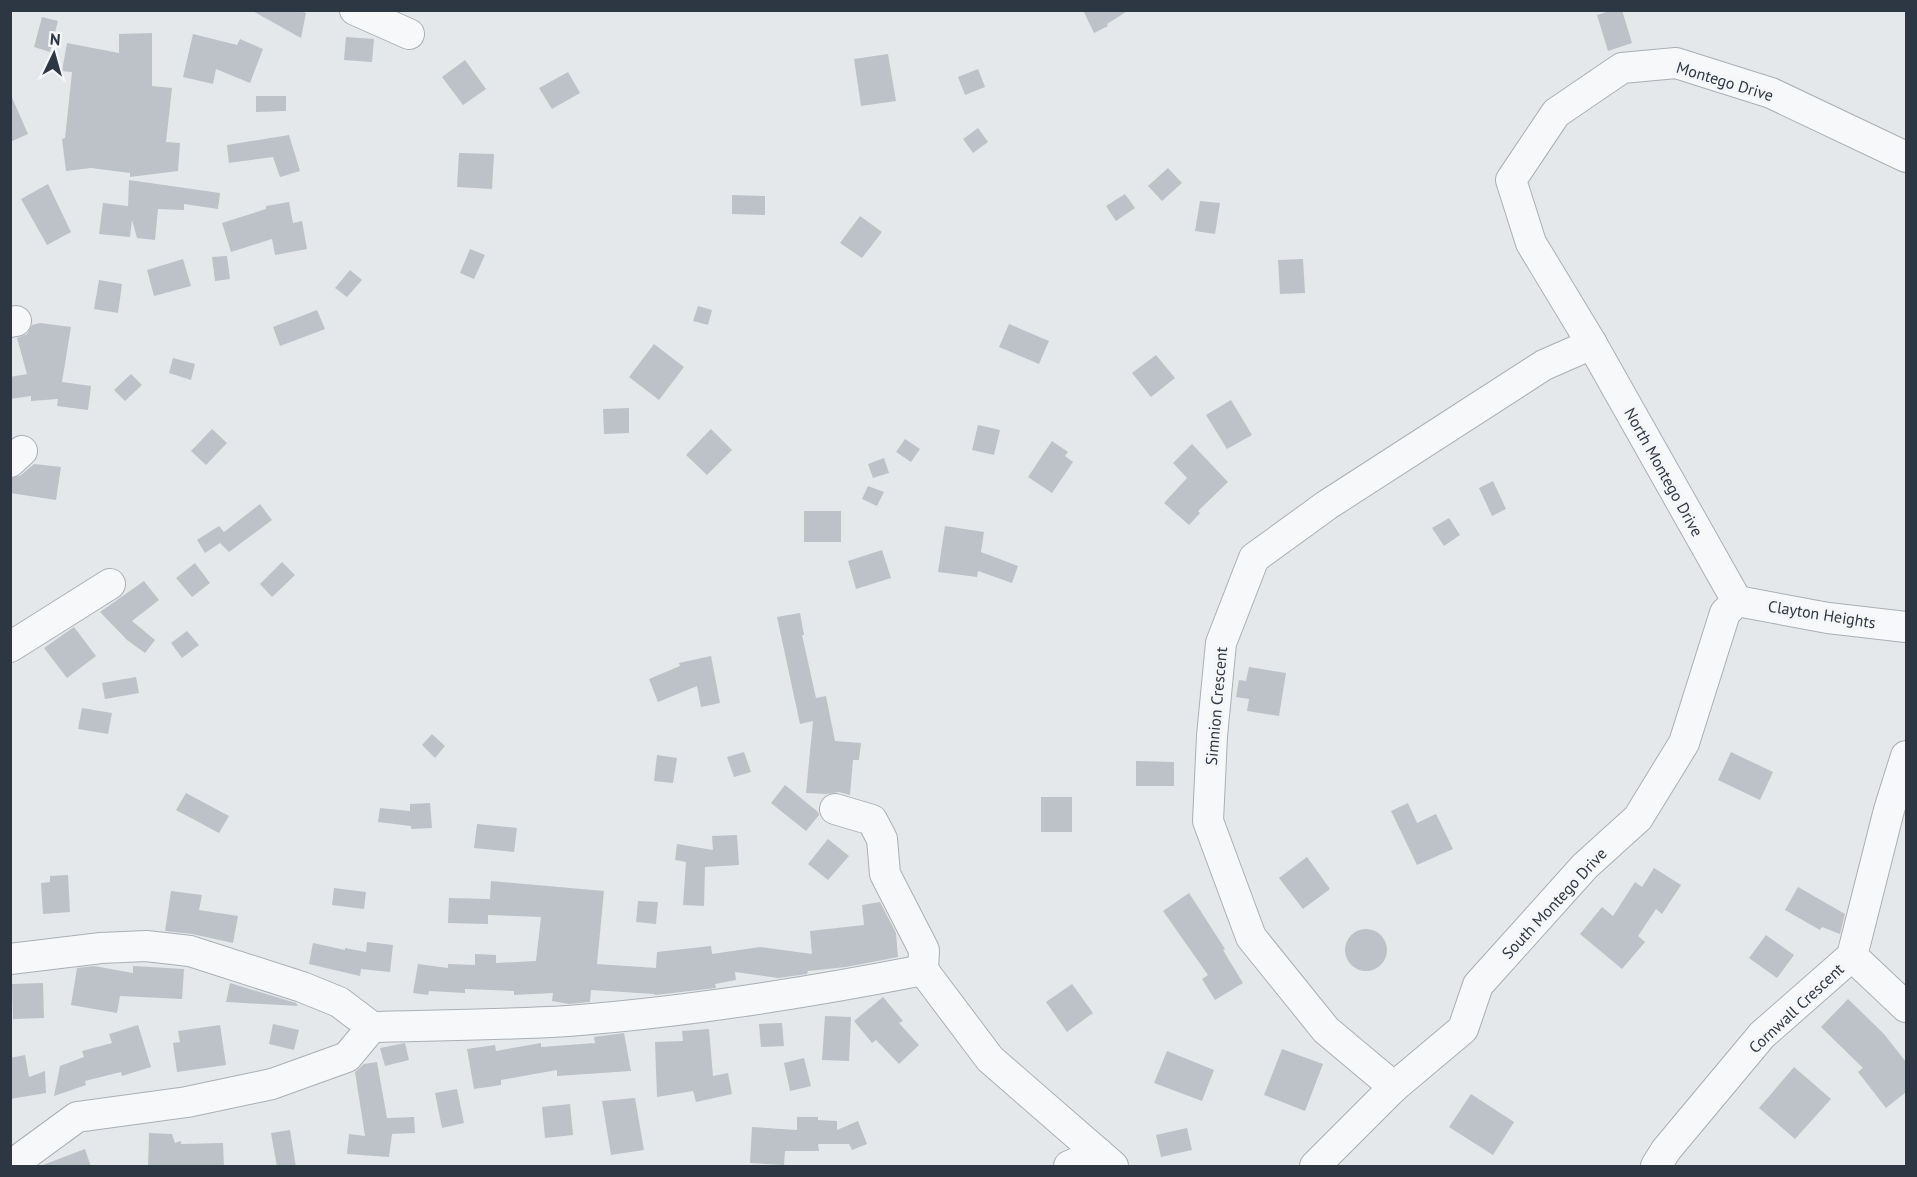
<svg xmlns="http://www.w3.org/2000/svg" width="1917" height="1177" viewBox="0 0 1917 1177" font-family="'PT Sans',sans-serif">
	<rect width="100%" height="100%" fill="#e4e8eb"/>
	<g fill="#bcc2c8">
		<polygon points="251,10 296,10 306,13 301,38"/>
		<polygon points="1083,10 1129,10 1107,24 1108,26 1094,33"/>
		<polygon points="1613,10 1622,10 1632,43 1608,51 1597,15"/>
		<polygon points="42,17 58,21 50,52 34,47"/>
		<polygon points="152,33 152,86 172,88 166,142 180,143 178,171 130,177 130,173 91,168 66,171 62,139 65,138 72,72 62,71 67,43 119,53 119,34"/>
		<polygon points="193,34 237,45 240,39 263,49 250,83 216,69 213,84 183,77"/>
		<polygon points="346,37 374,39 372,62 344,60"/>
		<polygon points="888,54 896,101 861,106 854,59"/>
		<polygon points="465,60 486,89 463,105 442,77"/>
		<polygon points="978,69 985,87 965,95 958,77"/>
		<polygon points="568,72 580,93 552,109 539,88"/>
		<polygon points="10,93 28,134 10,142"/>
		<polygon points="256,96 286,96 286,111 256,112"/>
		<polygon points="978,128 988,142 973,153 963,139"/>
		<polygon points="289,135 300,171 280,177 273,157 229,163 227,145"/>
		<polygon points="459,153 494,154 492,189 457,187"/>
		<polygon points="1168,168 1182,183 1162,201 1148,186"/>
		<polygon points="129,180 220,193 218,209 184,204 184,210 158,209 155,240 137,238 132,220 130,237 99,234 103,203 128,206"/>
		<polygon points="48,184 71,232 47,245 21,199"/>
		<polygon points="1125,194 1135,208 1116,221 1106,206"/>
		<polygon points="732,195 765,196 765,215 732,214"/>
		<polygon points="1200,201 1220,203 1215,234 1195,231"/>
		<polygon points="289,202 293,223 302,221 307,249 275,255 272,239 231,252 222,223 266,209 266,206"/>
		<polygon points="860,216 882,232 862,258 840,243"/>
		<polygon points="470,249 485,255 474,279 460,273"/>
		<polygon points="227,256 230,279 215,281 212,257"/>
		<polygon points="183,259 191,286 154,296 147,270"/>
		<polygon points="1303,259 1305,293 1280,294 1278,260"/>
		<polygon points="350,270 362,280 347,297 335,288"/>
		<polygon points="99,280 122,284 118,313 94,309"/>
		<polygon points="698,306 712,310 708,325 693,321"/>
		<polygon points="317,310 325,329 280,346 273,327"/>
		<polygon points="40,323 71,327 62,382 91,386 88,410 57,406 58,399 31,401 31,396 10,399 10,377 27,374 17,338 27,334 32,325"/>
		<polygon points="1009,324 1049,341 1039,364 999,347"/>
		<polygon points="654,344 684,367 659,400 629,377"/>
		<polygon points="1156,355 1175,378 1151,397 1132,373"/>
		<polygon points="173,358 195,364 191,380 169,373"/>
		<polygon points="131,374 142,385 125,401 114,390"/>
		<polygon points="1231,400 1252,435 1227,449 1206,415"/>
		<polygon points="629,408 629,433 604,434 603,409"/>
		<polygon points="978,425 1000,430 994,455 972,450"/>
		<polygon points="212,429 227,443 206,465 191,451"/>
		<polygon points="711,429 732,450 707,475 686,455"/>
		<polygon points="905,439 920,449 911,462 896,452"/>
		<polygon points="1052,441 1068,452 1065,456 1073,462 1052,493 1028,477"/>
		<polygon points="1192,444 1228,482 1198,511 1200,513 1189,525 1164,503 1187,478 1173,463"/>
		<polygon points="884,458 889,473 873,478 868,464"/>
		<polygon points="34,464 61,467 56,500 10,493 10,479 21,475"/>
		<polygon points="1493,481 1506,509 1492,516 1479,488"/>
		<polygon points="868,486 884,492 877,506 862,499"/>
		<polygon points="260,504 272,520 229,552 220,543 205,553 197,540 219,526 224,532"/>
		<rect x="804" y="511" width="37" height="31"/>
		<polygon points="1449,518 1460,535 1444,546 1432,528"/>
		<polygon points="945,526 984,532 981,552 1018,566 1012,583 978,571 977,577 938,572"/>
		<polygon points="882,550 891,578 856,589 848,561"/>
		<polygon points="282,562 295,575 272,597 260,584"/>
		<polygon points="195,563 210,583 192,597 176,578"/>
		<polygon points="144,581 159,600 132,621 155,640 145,653 127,640 100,612"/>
		<polygon points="800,613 804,635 802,635 816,698 826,696 835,741 861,743 859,760 853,760 850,795 839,792 827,794 806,793 813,721 800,724 777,617"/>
		<polygon points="74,627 96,656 67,678 44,648"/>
		<polygon points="187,631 199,645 182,658 171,643"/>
		<polygon points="711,656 720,703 701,707 697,686 658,702 649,679 680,666 679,663"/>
		<polygon points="1249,667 1286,673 1279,716 1247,711 1249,699 1236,697 1239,680 1246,681"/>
		<polygon points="136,677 139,693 105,699 102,683"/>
		<polygon points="82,708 112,713 108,734 78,729"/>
		<polygon points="432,734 445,746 435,758 422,745"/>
		<polygon points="744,752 751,772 734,777 727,757"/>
		<polygon points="1731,752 1773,772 1760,800 1718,780"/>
		<polygon points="657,755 677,758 673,783 654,781"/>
		<polygon points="1136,761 1174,762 1174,786 1136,786"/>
		<polygon points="785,785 818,812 819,815 806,831 771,803"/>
		<polygon points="186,793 229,816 219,833 176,810"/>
		<rect x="1041" y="797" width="31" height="35"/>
		<polygon points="430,803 432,828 411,829 411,826 378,822 380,808 410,811 410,804"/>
		<polygon points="1408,803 1417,823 1436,814 1453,849 1417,865 1391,811"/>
		<polygon points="477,824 517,828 514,852 474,848"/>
		<polygon points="737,835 739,865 705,867 704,906 683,905 686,862 675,860 677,844 713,850 712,836"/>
		<polygon points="828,839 849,856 828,880 808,864"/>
		<polygon points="1307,857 1330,889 1303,909 1279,878"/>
		<polygon points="1654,868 1681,885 1662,914 1656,909 1638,936 1645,942 1622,969 1580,934 1602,907 1613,916 1635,882 1642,887"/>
		<polygon points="68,875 70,912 43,914 41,883 50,882 50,876"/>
		<polygon points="491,881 604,891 597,964 656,968 657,952 711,946 712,954 760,947 812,954 810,931 864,925 862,905 880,902 896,933 898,957 846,967 808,971 807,974 778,978 735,972 736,980 715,984 716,988 655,995 655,994 591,990 590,1002 569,1004 552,1001 553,993 514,995 514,991 465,989 465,993 429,991 428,995 413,993 418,964 448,968 448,964 475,965 475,954 496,955 496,963 536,961 541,917 488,915 488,924 448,923 449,898 490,899"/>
		<polygon points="1798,887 1845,914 1840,934 1822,927 1820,930 1785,910"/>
		<polygon points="334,888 366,892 364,909 332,905"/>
		<polygon points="171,891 202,895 199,910 238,916 233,943 192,934 165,931"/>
		<polygon points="1189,893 1225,949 1223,950 1243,983 1215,1000 1202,979 1208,975 1163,911"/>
		<polygon points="638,901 658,902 656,924 636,922"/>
		<circle cx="1366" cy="950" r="21"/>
		<polygon points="1766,935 1794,955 1777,978 1749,958"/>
		<polygon points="367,942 393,945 390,972 361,969 360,976 309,964 313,943 345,950 345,948 366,952"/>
		<polygon points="94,966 133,973 133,966 184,969 182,999 120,996 117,1013 71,1005 77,968"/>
		<polygon points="43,983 44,1018 13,1019 12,984"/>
		<polygon points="230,983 296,1003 298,1006 226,1002"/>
		<polygon points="1072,984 1093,1013 1067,1032 1046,1002"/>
		<polygon points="883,997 903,1021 899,1023 919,1045 899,1064 876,1040 872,1043 854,1021"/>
		<polygon points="1848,999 1884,1034 1906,1062 1906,1092 1886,1108 1858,1072 1863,1068 1821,1027"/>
		<polygon points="825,1016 851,1017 849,1061 822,1060"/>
		<polygon points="782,1023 784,1046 761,1047 759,1024"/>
		<polygon points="273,1024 299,1030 294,1050 269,1044"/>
		<polygon points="138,1025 151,1067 122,1076 121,1072 85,1081 86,1085 54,1096 60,1066 84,1057 82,1051 112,1043 109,1034"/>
		<polygon points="220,1025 226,1065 177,1072 173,1043 180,1042 178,1031"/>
		<polygon points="709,1029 713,1076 728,1073 732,1094 696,1102 693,1091 657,1097 655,1042 683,1041 682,1031"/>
		<polygon points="624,1033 631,1071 557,1076 557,1070 501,1080 501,1085 474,1089 467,1049 495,1045 496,1051 541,1043 541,1047 595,1043 594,1037"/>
		<polygon points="405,1043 409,1060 385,1066 380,1048"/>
		<polygon points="1282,1049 1323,1064 1305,1111 1264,1095"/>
		<polygon points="1167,1051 1214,1070 1202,1101 1154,1083"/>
		<polygon points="25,1055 29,1077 45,1071 46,1093 10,1099 10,1058"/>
		<polygon points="804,1058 811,1086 790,1091 784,1063"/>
		<polygon points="377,1062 387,1118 414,1117 415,1133 392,1134 389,1157 347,1154 349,1134 365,1136 355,1072 364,1064"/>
		<polygon points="1794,1067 1831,1099 1795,1139 1759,1108"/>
		<polygon points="457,1089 464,1123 442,1128 435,1093"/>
		<polygon points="1471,1094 1514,1122 1493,1155 1449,1127"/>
		<polygon points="635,1098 644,1150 611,1155 602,1101"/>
		<polygon points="570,1104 573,1135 545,1138 542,1107"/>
		<polygon points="797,1117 818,1117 818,1120 837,1121 837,1130 858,1121 867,1144 852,1150 849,1144 818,1144 819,1151 785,1151 784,1165 750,1163 752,1127 797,1130"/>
		<polygon points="1187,1128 1192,1150 1161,1157 1156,1135"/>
		<polygon points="290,1130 296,1167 277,1167 271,1133"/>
		<polygon points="149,1133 172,1134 175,1143 181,1141 181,1144 223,1143 224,1167 148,1167"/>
		<polygon points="85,1149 91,1167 43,1167 43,1165"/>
	</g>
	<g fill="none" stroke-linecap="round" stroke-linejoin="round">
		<g stroke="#a9afb5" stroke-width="32">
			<g id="minor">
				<polyline points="355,10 409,34"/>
				<polyline points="10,322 16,321"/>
				<polyline points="10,462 22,451"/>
				<polyline points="1737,601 1592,344 1531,243 1511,180 1556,113 1622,68 1676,63 1771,93 1906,157"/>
				<polyline points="1737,601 1828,618 1906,627"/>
				<polyline points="10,647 110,584"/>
				<polyline points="835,809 872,820 882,839 885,874 924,950 923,970"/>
				<polyline points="1852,956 1906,1007"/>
				<polyline points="10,959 101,948 146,946 190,951 302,987 339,1002 372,1027"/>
				<polyline points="1394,1087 1326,1030 1251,937 1208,821 1212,736 1221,643 1254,558 1327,505 1544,365 1592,344"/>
				<path d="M10 1166 77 1117 187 1102 272 1084 347 1057 372 1027C437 1025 503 1025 568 1021 687 1012 806 993 923 970L990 1059 1113 1166"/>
				<polyline points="1069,1166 1098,1153"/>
				<polyline points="1315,1166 1394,1087 1463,1029 1478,985 1585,866 1638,818 1684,743 1725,613 1737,601"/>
				<polyline points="1656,1166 1666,1150 1762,1035 1852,956 1889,810 1906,756"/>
			</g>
		</g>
		<use href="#minor" stroke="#f7f8fa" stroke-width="30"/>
	</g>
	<g text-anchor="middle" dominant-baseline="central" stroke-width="6" stroke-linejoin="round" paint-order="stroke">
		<g font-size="16" fill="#2d3743" stroke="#f4f6f9">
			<text transform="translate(1725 81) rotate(17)">Montego Drive</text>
			<text transform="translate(1664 472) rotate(61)">North Montego Drive</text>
			<text transform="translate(1822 614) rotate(9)">Clayton Heights</text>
			<text transform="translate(1216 706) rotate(-85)">Simnion Crescent</text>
			<text transform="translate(1554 903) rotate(-47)">South Montego Drive</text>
			<text transform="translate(1796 1008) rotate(-43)">Cornwall Crescent</text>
		</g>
	</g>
	<rect width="1917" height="1177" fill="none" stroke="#2d3743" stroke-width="24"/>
	<g transform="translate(54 54) rotate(5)" stroke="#f4f6f9" stroke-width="4.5" paint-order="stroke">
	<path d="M0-4.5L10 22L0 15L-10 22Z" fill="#2d3743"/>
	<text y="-9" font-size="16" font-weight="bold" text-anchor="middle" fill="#2d3743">N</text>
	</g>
</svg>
